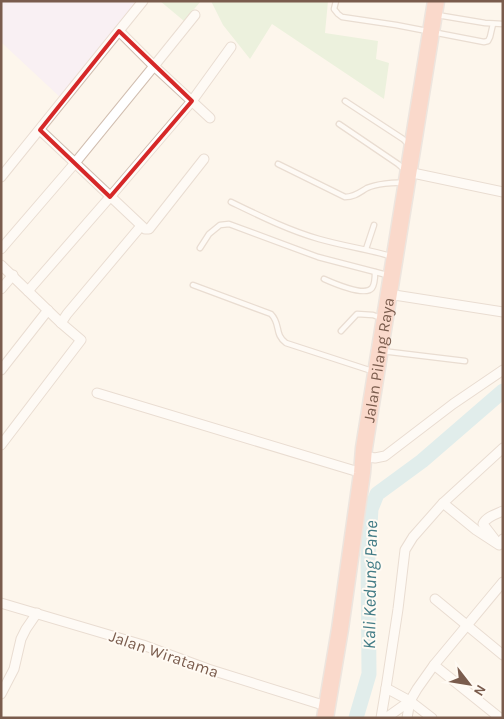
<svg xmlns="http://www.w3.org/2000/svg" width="504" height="719" viewBox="0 0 504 719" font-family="Karla,sans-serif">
	<rect width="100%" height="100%" fill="#fdf6ec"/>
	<polygon fill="#f3e8fa" points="1,1 139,1 61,98 1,42"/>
	<g fill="#d8ecc9">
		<polygon points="160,1 201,1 184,21"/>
		<polygon points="211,1 328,1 325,33 378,41 376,59 389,63 384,99 272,24 250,59 223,25"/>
	</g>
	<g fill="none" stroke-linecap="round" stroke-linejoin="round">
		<polyline stroke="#bfe3e8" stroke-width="15" points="356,718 369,674 368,555 371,509 377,494 422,461 503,391"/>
		<g stroke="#d1beb0" stroke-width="7">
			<g id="lane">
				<polyline points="336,1 334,9 338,14 342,17 396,25 484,42 488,41 490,37 493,24"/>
				<polyline points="437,15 485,23 503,24"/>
				<polyline points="345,101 403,139 409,145"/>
				<polyline points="339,124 398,164 405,170"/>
				<path d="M278 164 345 197C355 197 360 192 367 188 376 184 394 182 403 183"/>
				<path d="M231 202C260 216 288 230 319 239 343 246 367 249 390 256"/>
				<polyline points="200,248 209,234 220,225 229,224 318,257 387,275"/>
				<polyline points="366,249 374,225"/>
				<path d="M324 279C333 283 365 297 372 288 375 284 375 277 375 272"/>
				<path d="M193 285 271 314C281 324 274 334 286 343L372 371"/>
				<polyline points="341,331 357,314 373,315 381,318"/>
				<polyline points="382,351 465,361"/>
			</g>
		</g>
		<g stroke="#d1beb0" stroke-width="11">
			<g id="street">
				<polyline points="195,15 154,66 210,118"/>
				<polyline points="40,130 145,229 149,229 204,159"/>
				<polyline points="408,172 503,192"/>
				<polyline points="1,177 143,1"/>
				<polyline points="1,249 75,163 154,66 119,31"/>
				<polyline points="1,265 61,323 81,340 1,445"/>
				<polyline points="1,289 13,275"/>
				<polyline points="28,291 110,197 192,101 231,47"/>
				<polyline points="388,294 503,312"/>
				<polyline points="61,323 67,314 141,226"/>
				<polyline points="1,370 48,310"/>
				<polyline points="97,393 362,473"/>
				<polyline points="503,448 443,503 476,530 499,545 503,539"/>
				<polyline points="363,456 375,458 385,456 453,404 503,370"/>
				<path d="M496 541 483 524C486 517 496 514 503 511"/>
				<polyline points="435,599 503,655"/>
				<polyline points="1,603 143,645 208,669 326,706"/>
				<polyline points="434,665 500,718"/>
				<polyline points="1,694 14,669 21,639 26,629 37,613"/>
				<polyline points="381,718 386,688"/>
				<polyline points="386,718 410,701"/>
				<polyline points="407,718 410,701 417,689 434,665 503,582"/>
				<polyline points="432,718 410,701 386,688 398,609 405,550 413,537 443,503"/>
			</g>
		</g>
		<g stroke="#dad1cd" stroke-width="19">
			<g id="highway">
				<path id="s1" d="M325 718 340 629 362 473 364 448 436 1"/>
			</g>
		</g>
		<use href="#lane" stroke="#fff" stroke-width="4.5"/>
		<use href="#street" stroke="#fff" stroke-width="9"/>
		<use href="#highway" stroke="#f7b7a3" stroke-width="16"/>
	</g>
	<path d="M0 0H504V719H0ZM119 31 192 101 110 197 40 130Z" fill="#fdf6ec" fill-opacity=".55" fill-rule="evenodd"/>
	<path fill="none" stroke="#d62828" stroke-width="4" stroke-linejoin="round" d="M119 31 192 101 110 197 40 130Z"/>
	<g text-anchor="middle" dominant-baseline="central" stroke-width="4" stroke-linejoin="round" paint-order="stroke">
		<g font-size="16" fill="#7a5c4d" stroke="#fffaf3">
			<text stroke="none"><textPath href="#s1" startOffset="362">Jalan Pilang Raya</textPath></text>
			<text transform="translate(164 654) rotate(19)">Jalan Wiratama</text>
		</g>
		<g font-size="18" font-style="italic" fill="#437c86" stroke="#fffaf3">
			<text transform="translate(370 585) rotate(-89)">Kali Kedung Pane</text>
		</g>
	</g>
	<rect width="504" height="719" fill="none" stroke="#7a5c4d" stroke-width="5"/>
	<g transform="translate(469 684) rotate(121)" stroke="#fffaf3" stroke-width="4" paint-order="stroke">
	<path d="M0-4L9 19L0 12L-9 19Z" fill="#7a5c4d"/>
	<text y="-8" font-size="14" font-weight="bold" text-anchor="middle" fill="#7a5c4d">N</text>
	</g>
</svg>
